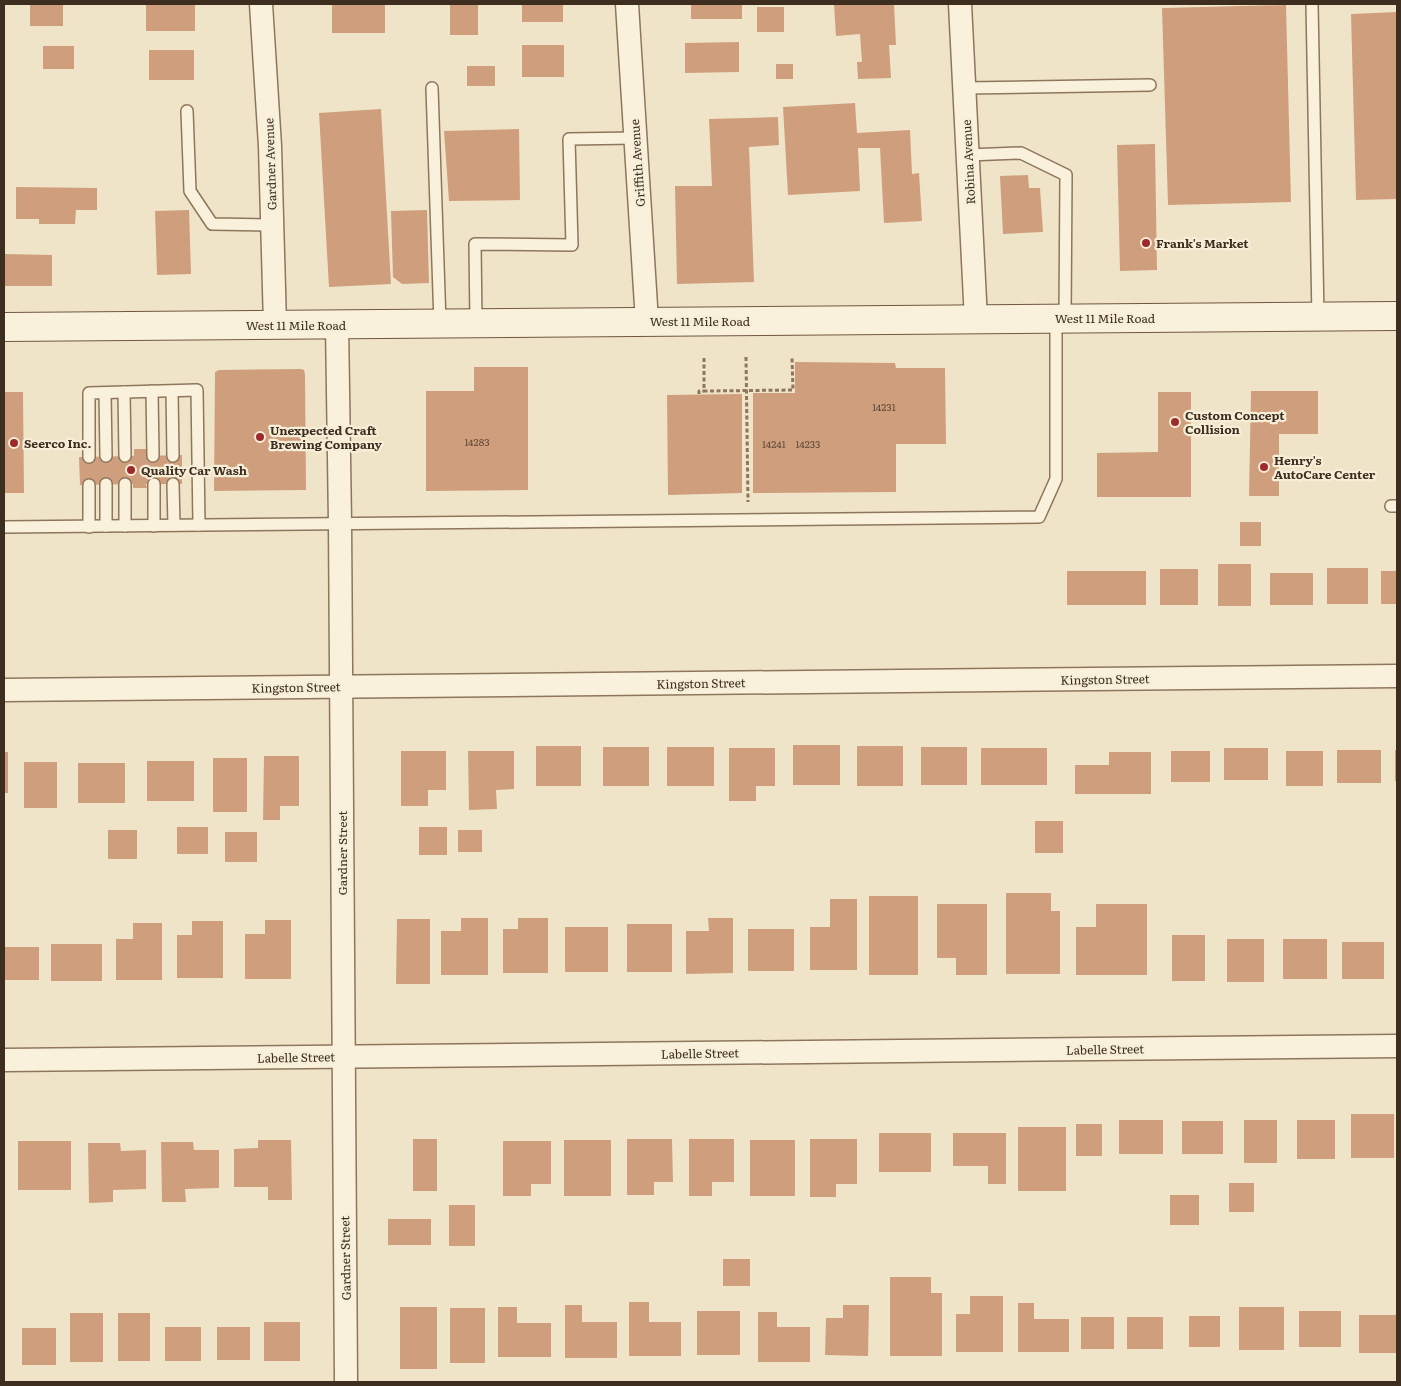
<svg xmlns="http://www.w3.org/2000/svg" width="1401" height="1386" viewBox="0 0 1401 1386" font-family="Literata,serif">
	<rect width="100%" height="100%" fill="#f0e4c8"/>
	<g fill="#cf9f7d">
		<rect x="30" y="4" width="33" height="22"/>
		<rect x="146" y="4" width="49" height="27"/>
		<rect x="332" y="4" width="53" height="29"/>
		<rect x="450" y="4" width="28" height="31"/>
		<rect x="522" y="4" width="41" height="18"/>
		<rect x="691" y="4" width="51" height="15"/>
		<polygon points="857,4 894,4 896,45 889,45 891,78 858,79 857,62 862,62 860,34 836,36 834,5"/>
		<polygon points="1286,5 1291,202 1168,205 1162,8"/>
		<rect x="757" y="7" width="27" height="25"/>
		<polygon points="1397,12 1397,199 1356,200 1351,14"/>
		<polygon points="739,42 739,72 685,73 685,43"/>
		<rect x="522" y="45" width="42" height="32"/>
		<rect x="43" y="46" width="31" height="23"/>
		<rect x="149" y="50" width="45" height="30"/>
		<rect x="776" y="64" width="17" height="15"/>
		<rect x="467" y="66" width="28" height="20"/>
		<polygon points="855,103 857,133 910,130 912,174 919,173 922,221 884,223 880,148 858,148 860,191 788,195 783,107"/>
		<polygon points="381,109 391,284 329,287 319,113"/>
		<polygon points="778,117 779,145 749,147 754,282 677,284 675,186 712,186 709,119"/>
		<polygon points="519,129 520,200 449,201 444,131"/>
		<polygon points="1155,144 1157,270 1120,271 1117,145"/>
		<polygon points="1028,175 1029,188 1040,188 1043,232 1003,234 1000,176"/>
		<polygon points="16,187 97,188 97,210 76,210 75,224 39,224 39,219 16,219"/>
		<polygon points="189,210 191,274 157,275 155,211"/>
		<polygon points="427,210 429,283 402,284 393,277 391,211"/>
		<polygon points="4,254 52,255 52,286 4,286"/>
		<polygon points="795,362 895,363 896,368 945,368 946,444 896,444 896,492 753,493 753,393 795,393"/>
		<polygon points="474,367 528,367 528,490 426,491 426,391 474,391"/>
		<polygon points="301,369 304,370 305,375 306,490 214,491 215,372 219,370"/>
		<polygon points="1251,391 1318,391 1318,434 1279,434 1279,496 1249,496"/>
		<polygon points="4,392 23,392 24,493 4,493"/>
		<polygon points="1158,392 1191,392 1191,497 1097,497 1097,453 1158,452"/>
		<polygon points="742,394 742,493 668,495 667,395"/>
		<polygon points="134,449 146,449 147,456 182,455 182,484 146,484 147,488 133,488 133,484 80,485 79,457 134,456"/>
		<rect x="1240" y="522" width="21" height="24"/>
		<rect x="1218" y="564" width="33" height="42"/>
		<rect x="1327" y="568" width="41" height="36"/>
		<rect x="1160" y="569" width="38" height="36"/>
		<rect x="1067" y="571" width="79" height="34"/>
		<rect x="1381" y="571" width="16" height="33"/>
		<rect x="1270" y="573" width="43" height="32"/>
		<rect x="793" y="745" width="47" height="40"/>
		<rect x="536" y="746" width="45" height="40"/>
		<rect x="857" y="746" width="46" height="40"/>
		<rect x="603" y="747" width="46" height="39"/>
		<rect x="667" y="747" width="47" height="39"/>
		<rect x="921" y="747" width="46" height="38"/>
		<polygon points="729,748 775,748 775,786 756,786 756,801 729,801"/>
		<rect x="981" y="748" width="66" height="37"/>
		<rect x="1224" y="748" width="44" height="32"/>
		<rect x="1337" y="750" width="44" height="33"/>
		<rect x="1395" y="750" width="2" height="31"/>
		<polygon points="401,751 446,751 446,790 428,790 428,806 401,806"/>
		<polygon points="468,751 514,751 514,789 496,790 497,809 469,810"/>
		<rect x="1171" y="751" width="39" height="31"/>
		<rect x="1286" y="751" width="37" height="35"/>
		<rect x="4" y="752" width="4" height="41"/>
		<polygon points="1109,752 1151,752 1151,794 1075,794 1075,765 1109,765"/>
		<polygon points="264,756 299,756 299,806 280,806 280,820 263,820"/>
		<rect x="213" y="758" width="34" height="54"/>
		<rect x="147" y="761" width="47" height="40"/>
		<rect x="24" y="762" width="33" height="46"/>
		<rect x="78" y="763" width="47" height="40"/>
		<rect x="1035" y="821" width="28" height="32"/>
		<rect x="177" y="827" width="31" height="27"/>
		<rect x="419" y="827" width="28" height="28"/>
		<rect x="108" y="830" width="29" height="29"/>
		<rect x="458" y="830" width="24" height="22"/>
		<rect x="225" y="832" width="32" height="30"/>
		<polygon points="1006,893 1051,893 1051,911 1060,911 1060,974 1006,974"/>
		<rect x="869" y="896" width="49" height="79"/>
		<polygon points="830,899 857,899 857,970 810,970 810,927 830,927"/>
		<polygon points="937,904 987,904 987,975 956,975 956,958 937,958"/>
		<polygon points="1096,904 1147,904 1147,975 1076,975 1076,927 1096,927"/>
		<polygon points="461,918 488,918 488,975 441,975 441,931 461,931"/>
		<polygon points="518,918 548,918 548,973 503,973 503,929 518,929"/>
		<polygon points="708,918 733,918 733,973 686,974 686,931 709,931"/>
		<polygon points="397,919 430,919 430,984 396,984"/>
		<polygon points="265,920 291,920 291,979 245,979 245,934 265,934"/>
		<polygon points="192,921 223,921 223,978 177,978 177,935 192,935"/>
		<polygon points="133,923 162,923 162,980 116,980 116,939 133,939"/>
		<rect x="627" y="924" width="45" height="48"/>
		<rect x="565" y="927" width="43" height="45"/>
		<rect x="748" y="929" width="46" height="42"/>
		<rect x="1172" y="935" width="33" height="46"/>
		<rect x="1227" y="939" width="37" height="43"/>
		<rect x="1283" y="939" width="44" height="40"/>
		<rect x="1342" y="942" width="42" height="37"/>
		<rect x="51" y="944" width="51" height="37"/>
		<rect x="4" y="947" width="35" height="33"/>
		<rect x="1351" y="1114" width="43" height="44"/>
		<rect x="1119" y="1120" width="44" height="34"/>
		<rect x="1244" y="1120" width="33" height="43"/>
		<rect x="1297" y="1120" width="38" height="39"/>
		<rect x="1182" y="1121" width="41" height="33"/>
		<rect x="1076" y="1124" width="26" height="32"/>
		<rect x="1018" y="1127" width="48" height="64"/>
		<rect x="879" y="1133" width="52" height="39"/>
		<polygon points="953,1133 1006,1133 1006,1184 988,1184 988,1166 953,1166"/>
		<rect x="413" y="1139" width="24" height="52"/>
		<polygon points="627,1139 672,1139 673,1182 654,1182 654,1195 627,1195"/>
		<polygon points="689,1139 734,1139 734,1182 712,1182 712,1196 689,1196"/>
		<polygon points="810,1139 857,1139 857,1184 836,1184 836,1197 810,1197"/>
		<polygon points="258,1140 291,1140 292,1200 268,1200 268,1187 234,1187 234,1149 258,1148"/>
		<rect x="564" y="1140" width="47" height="56"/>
		<rect x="750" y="1140" width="45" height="56"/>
		<rect x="18" y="1141" width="53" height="49"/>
		<polygon points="503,1141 551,1141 551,1184 531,1184 531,1196 503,1196"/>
		<polygon points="161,1142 193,1142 194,1150 219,1150 219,1188 185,1189 186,1202 162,1202"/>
		<polygon points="88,1143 120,1143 121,1151 146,1150 146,1189 113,1190 113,1202 89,1203"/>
		<rect x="1229" y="1183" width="25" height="29"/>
		<rect x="1170" y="1195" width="29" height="30"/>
		<rect x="449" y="1205" width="26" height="41"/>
		<rect x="388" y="1219" width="43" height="26"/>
		<rect x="723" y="1259" width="27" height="27"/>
		<polygon points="890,1277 931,1277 931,1293 942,1293 942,1356 890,1356"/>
		<polygon points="970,1296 1003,1296 1003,1352 956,1352 956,1314 970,1314"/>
		<polygon points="629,1302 649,1302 649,1322 681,1322 681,1356 629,1356"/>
		<polygon points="1018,1303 1034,1303 1034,1319 1069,1319 1069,1352 1018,1352"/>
		<polygon points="565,1305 582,1305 582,1322 617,1322 617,1358 565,1358"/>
		<polygon points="843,1305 869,1305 868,1356 825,1355 826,1318 843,1318"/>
		<rect x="400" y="1307" width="37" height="62"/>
		<polygon points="498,1307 517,1307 517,1323 551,1323 551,1357 498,1357"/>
		<rect x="1239" y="1307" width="45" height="43"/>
		<rect x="450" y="1308" width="35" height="55"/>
		<rect x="697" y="1311" width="43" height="44"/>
		<rect x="1299" y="1311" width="42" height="36"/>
		<polygon points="758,1312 777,1312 777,1327 810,1327 810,1362 758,1362"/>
		<rect x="70" y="1313" width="33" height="49"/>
		<rect x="118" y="1313" width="32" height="48"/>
		<rect x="1359" y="1315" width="38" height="38"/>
		<rect x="1189" y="1316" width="31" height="31"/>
		<rect x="1081" y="1317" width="33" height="32"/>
		<rect x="1127" y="1317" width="36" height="32"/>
		<rect x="264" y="1322" width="36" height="39"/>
		<rect x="165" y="1327" width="36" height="34"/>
		<rect x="217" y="1327" width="33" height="33"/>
		<rect x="22" y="1328" width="34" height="37"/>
	</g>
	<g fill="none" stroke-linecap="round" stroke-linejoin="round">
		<g stroke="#8d765c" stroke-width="14">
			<g id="service">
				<polyline points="1312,4 1318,317"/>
				<polyline points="432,88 440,323"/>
				<polyline points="965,88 1150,85"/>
				<polyline points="187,111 190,191 212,224 272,225"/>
				<polyline points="968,155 1021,153 1066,175 1065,318"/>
				<polyline points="476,323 475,244 572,245 569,139 635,138"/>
				<polyline points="152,391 153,456"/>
				<polyline points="172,391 173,456"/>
				<polyline points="124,392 125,456"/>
				<polyline points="105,393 106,456"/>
				<polyline points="89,457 89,393 197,390 199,525"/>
				<polyline points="106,484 106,526"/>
				<polyline points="125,484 125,526"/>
				<polyline points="154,484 154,526"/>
				<polyline points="173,484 174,525"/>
				<polyline points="89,485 89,527"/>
				<polyline points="1391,506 1397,506"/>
				<polyline points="4,527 1039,517 1056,479 1056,318"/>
			</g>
		</g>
		<g stroke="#8d765c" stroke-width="25">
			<g id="minor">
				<polyline points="261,4 270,146 275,325"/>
				<polyline points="627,4 647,322"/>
				<polyline points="960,4 976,320"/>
				<polyline points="337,324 340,523 346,1382"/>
				<polyline points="4,690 1397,676"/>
				<polyline points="4,1060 1397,1046"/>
			</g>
		</g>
		<g stroke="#6f573f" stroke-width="30">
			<polyline id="secondary" points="4,327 1397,316"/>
		</g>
		<g stroke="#8d765c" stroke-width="3" stroke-dasharray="4 2.5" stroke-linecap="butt">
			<polyline points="746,357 748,502"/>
			<polyline points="704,358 704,391 709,391 793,390 792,357"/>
			<polyline points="699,394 699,391 704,391"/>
		</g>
		<use href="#service" stroke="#faf1dc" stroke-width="11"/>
		<use href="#minor" stroke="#faf1dc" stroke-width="22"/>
		<use href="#secondary" stroke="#faf1dc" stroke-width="28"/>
	</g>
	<g fill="#9e2a2b" stroke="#f7eed8" stroke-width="2">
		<circle cx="1146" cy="243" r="5"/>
		<circle cx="1175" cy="422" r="5"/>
		<circle cx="260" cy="437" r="5"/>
		<circle cx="14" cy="443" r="5"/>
		<circle cx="1264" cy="467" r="5"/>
		<circle cx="131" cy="470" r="5"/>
	</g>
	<g text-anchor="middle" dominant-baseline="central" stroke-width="4.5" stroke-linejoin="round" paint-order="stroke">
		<g font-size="10" fill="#624a37">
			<text x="884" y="406">14231</text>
			<text x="477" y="441">14283</text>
			<text x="774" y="443">14241</text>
			<text x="808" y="443">14233</text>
		</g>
		<g font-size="12" fill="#3d2e20" stroke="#f7eed8">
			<text transform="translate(968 162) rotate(-93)">Robina Avenue</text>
			<text transform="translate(637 163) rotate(-94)">Griffith Avenue</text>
			<text transform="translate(270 164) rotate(-92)">Gardner Avenue</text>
			<text x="1105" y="318">West 11 Mile Road</text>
			<text x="700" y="321">West 11 Mile Road</text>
			<text x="296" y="325">West 11 Mile Road</text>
			<text transform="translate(1105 679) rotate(-1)">Kingston Street</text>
			<text transform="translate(701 683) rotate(-1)">Kingston Street</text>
			<text transform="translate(296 687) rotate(-1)">Kingston Street</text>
			<text transform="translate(342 853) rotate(-90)">Gardner Street</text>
			<text transform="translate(1105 1049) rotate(-1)">Labelle Street</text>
			<text transform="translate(700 1053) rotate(-1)">Labelle Street</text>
			<text transform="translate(296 1057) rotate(-1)">Labelle Street</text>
			<text transform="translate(345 1258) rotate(-91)">Gardner Street</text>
		</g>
		<g font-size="12" font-weight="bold" fill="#3d2e20" stroke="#f7eed8" text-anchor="start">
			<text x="1156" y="243">Frank's Market</text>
			<text x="1185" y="415">Custom Concept<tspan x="1185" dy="14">Collision</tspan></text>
			<text x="270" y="430">Unexpected Craft<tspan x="270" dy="14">Brewing Company</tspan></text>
			<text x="24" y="443">Seerco Inc.</text>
			<text x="1274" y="460">Henry's<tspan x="1274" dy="14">AutoCare Center</tspan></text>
			<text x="141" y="470">Quality Car Wash</text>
		</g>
	</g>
	<rect width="1401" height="1386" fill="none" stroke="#3d2e20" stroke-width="10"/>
</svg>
